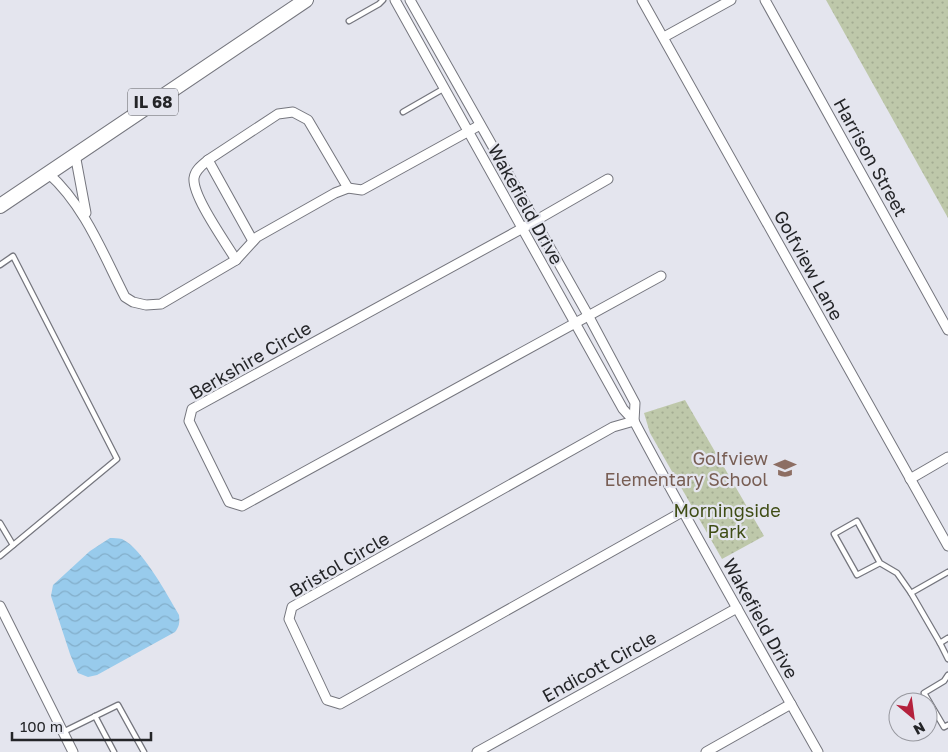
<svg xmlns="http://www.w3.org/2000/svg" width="948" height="752" viewBox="0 0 948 752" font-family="'Golos Text',sans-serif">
	<defs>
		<pattern id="grass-dots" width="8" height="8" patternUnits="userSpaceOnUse" patternTransform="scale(1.25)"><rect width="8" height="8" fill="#bec8aa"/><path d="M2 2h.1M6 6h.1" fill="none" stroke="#a3ac92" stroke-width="1.8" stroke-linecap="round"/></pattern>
		<pattern id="water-waves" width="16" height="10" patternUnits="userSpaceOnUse" patternTransform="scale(1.25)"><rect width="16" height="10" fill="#98cbec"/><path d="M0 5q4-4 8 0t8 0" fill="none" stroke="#83aeca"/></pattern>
	</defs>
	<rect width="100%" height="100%" fill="#e4e5ee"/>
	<g fill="url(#grass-dots)">
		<polygon points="826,0 948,0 948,218"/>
		<polygon points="685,400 764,536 722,559 650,433 644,413"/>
	</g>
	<path fill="url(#water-waves)" d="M110 538C114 538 118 538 122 539 142 548 168 596 179 615 180 623 179 627 175 632L97 675 88 677 78 673 70 654 51 596 53 585 90 551Z"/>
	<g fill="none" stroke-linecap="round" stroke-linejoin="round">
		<g stroke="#75767e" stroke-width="7">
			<g id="service">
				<polyline points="349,21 379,4 383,0"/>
				<polyline points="403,112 443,89"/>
				<polyline points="0,265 13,256 117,459 0,556"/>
				<polyline points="0,523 13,545"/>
				<polyline points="880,563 857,575 834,534 857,521 880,563 897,573 911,593"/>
				<polyline points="948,572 911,593 940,643 948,638"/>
				<polyline points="940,643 948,659"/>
				<polyline points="948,675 944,681 924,693 944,727 948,725"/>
				<polyline points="95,716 114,752"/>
				<polyline points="63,732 118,705 144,752"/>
			</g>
		</g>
		<g stroke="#75767e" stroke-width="11">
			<g id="minor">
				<path d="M395 0 623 409 634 421C693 532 756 642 818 752"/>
				<polyline points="410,0 588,315 635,403 634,421"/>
				<polyline points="642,0 948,546"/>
				<polyline points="765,0 948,330"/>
				<polyline points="664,37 731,0"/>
				<polyline points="75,154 86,213"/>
				<polyline points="208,160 278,114 293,112 308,120 348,188"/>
				<path d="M48 173C85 206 103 254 125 297L133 302 146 305 161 304 236 260 257 237 335 193 348 188 362 190 480 125"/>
				<polyline points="608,179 521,229 192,409 189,421 229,502 242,506 661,276"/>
				<path d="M236 260C226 243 192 196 194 178 195 170 202 165 208 160L253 241"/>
				<polyline points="634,421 613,427 292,607 289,619 327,700 340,704 682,512"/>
				<polyline points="910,479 948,457"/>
				<polyline points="0,606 73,752"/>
				<polyline points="477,752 737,608"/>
				<polyline points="706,752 791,704"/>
			</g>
		</g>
		<g stroke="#75767e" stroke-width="16">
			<polyline id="primary" points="0,206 306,0"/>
		</g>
		<use href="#service" stroke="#fff" stroke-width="4.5"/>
		<use href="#minor" stroke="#fff" stroke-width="9"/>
		<use href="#primary" stroke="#fff" stroke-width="14"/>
	</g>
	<defs>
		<g id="school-bare" transform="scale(1.725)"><path d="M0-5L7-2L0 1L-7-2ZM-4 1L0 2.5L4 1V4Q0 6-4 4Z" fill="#8d6e63" stroke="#e4e5ee" stroke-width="2.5" paint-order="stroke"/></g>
	</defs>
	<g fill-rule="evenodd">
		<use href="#school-bare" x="785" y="468"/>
	</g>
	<g text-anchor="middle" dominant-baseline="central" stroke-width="4.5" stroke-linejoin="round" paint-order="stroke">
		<rect fill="#e4e5ee" stroke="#5e5f63" stroke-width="1" x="128" y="88.5" width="50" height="27" rx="4"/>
		<g font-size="16" font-weight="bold" fill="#242528">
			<text x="153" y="102">IL 68</text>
		</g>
		<g font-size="18" fill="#242528" stroke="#e4e5ee">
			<text transform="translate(871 157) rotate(61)">Harrison Street</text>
			<text transform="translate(526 204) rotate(61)">Wakefield Drive</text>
			<text transform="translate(809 265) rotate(61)">Golfview Lane</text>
			<text transform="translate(250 360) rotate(-30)">Berkshire Circle</text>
			<text transform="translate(339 564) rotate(-30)">Bristol Circle</text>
			<text transform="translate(761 618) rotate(61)">Wakefield Drive</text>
			<text transform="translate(599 666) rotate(-29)">Endicott Circle</text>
		</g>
		<g font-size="18" fill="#785e54" stroke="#e4e5ee" text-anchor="end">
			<text x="768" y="458">Golfview<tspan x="768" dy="21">Elementary School</tspan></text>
		</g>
		<g font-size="18" fill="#3f4d15" stroke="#e4e5ee">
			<text x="727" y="510">Morningside<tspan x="727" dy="21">Park</tspan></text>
		</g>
	</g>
	<g transform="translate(913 717) rotate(151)"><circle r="24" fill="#e4e5ee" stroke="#97989f"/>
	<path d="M0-4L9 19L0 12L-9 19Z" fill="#b4213c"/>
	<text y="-8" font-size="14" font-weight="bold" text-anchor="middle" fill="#242528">N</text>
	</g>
	<path d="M12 732v8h139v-8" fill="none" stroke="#242528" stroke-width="2.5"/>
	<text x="20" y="732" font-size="15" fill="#242528" stroke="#e4e5ee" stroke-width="4" paint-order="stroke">100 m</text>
</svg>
